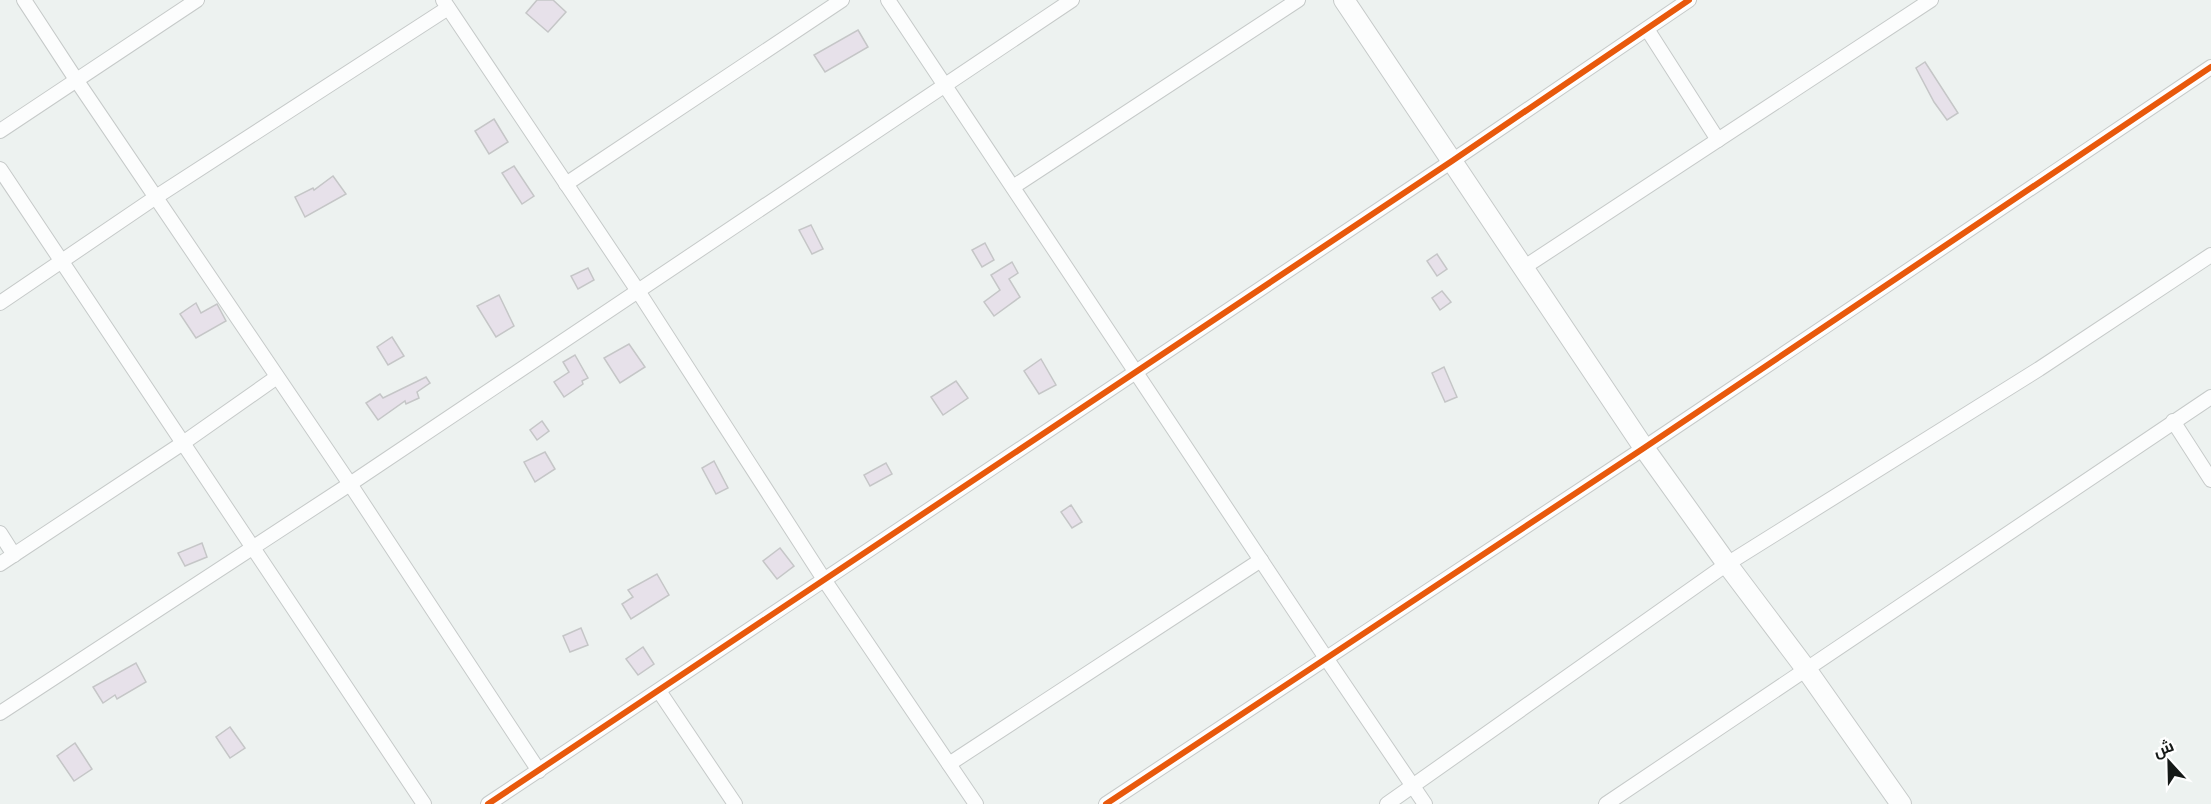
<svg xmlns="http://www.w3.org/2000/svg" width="2211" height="804" viewBox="0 0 2211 804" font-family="'Work Sans',Cairo,sans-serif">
	<rect width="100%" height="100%" fill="#edf2f0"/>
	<g fill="#e7e1ea" stroke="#c5c6c7" stroke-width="1.5">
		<polygon points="537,0 553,0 566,12 548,32 526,13"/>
		<polygon points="858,30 868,47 825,72 814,55"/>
		<polygon points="1925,62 1958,113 1947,120 1934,102 1916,68"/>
		<polygon points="494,119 508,142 489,154 475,131"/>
		<polygon points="514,166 534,196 522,204 502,173"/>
		<polygon points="333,176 346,194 305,217 295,197 313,188 314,190"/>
		<polygon points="811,225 823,249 812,254 799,230"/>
		<polygon points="985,243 994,260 982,267 972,250"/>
		<polygon points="1437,254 1447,269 1437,276 1427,261"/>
		<polygon points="1012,262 1018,273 1009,279 1020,297 994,316 984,302 1000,290 991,275"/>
		<polygon points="588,268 594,280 578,289 571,276"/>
		<polygon points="1442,291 1451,302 1440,310 1432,298"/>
		<polygon points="499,295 514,326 496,337 477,306"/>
		<polygon points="196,303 201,313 217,304 226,321 196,338 180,314"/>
		<polygon points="392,337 404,356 388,365 377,347"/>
		<polygon points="629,344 645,367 620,383 604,358"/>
		<polygon points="575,355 588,378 582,381 583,384 564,397 554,382 569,372 563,362"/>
		<polygon points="1041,359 1056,385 1039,394 1024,371"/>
		<polygon points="1444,367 1457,397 1445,402 1432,373"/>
		<polygon points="426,377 430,383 417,392 419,398 406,404 405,401 378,420 366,403 380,394 383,398"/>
		<polygon points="956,381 968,398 943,415 931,397"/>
		<polygon points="542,421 549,431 537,440 530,430"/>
		<polygon points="545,452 555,469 535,482 524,462"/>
		<polygon points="714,461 728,488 716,494 702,468"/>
		<polygon points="886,463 892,474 870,486 864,475"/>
		<polygon points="1071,505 1082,522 1072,528 1061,512"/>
		<polygon points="202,543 207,557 185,566 178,553"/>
		<polygon points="780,548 794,566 777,579 763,561"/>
		<polygon points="657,574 669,595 631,619 622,604 633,597 628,590"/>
		<polygon points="581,628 588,645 570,652 563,636"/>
		<polygon points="643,647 654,664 638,675 626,659"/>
		<polygon points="136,663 146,682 117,699 115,695 103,703 93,687"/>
		<polygon points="230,727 245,748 230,758 216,737"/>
		<polygon points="75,743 92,769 74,781 57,756"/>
	</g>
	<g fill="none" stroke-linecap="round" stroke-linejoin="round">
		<g stroke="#c6cac9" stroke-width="16">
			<g id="street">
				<polyline points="24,0 77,81 350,484 539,771"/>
				<polyline points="443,0 638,291 825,581 976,804"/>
				<polyline points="888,0 1326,658 1425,804"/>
				<polyline points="1647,29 1718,140"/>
				<polyline points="0,131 197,0"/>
				<polyline points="0,169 424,804"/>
				<polyline points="566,184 842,0"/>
				<polyline points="1013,187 1298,0"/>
				<polyline points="1523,268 1931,0"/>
				<polyline points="0,303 156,197 448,8"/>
				<polyline points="2173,421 2211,480"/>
				<polyline points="0,533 14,555"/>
				<polyline points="0,564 183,443 277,377"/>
				<polyline points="659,691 735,804"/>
				<polyline points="0,713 350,484 1072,0"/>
				<polyline points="949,764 1261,560"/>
				<polyline points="488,804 1452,161 1689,0"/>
				<polyline points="1106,804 1644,448 2211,67"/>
				<polyline points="1387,804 1727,564 2039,369 2211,255"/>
				<polyline points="1606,804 2211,397"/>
			</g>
		</g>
		<g stroke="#c6cac9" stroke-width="22">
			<polyline id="secondary" points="1344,0 1644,448 1727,564 1806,669 1901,804"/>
		</g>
		<use href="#street" stroke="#fcfdfd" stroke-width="14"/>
		<use href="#secondary" stroke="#fcfdfd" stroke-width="20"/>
		<g stroke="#fff" stroke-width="10">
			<g id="cycleway">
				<polyline points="488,804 1452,161 1689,0"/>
				<polyline points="1106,804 1644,448 2211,67"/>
			</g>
		</g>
		<use href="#cycleway" stroke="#e8590c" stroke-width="6"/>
	</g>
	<g transform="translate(2169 762) rotate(338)" stroke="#ffffff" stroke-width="4.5" paint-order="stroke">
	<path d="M0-4.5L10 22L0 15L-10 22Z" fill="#151917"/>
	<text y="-9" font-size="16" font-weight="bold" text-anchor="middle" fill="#151917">ش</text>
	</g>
</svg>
